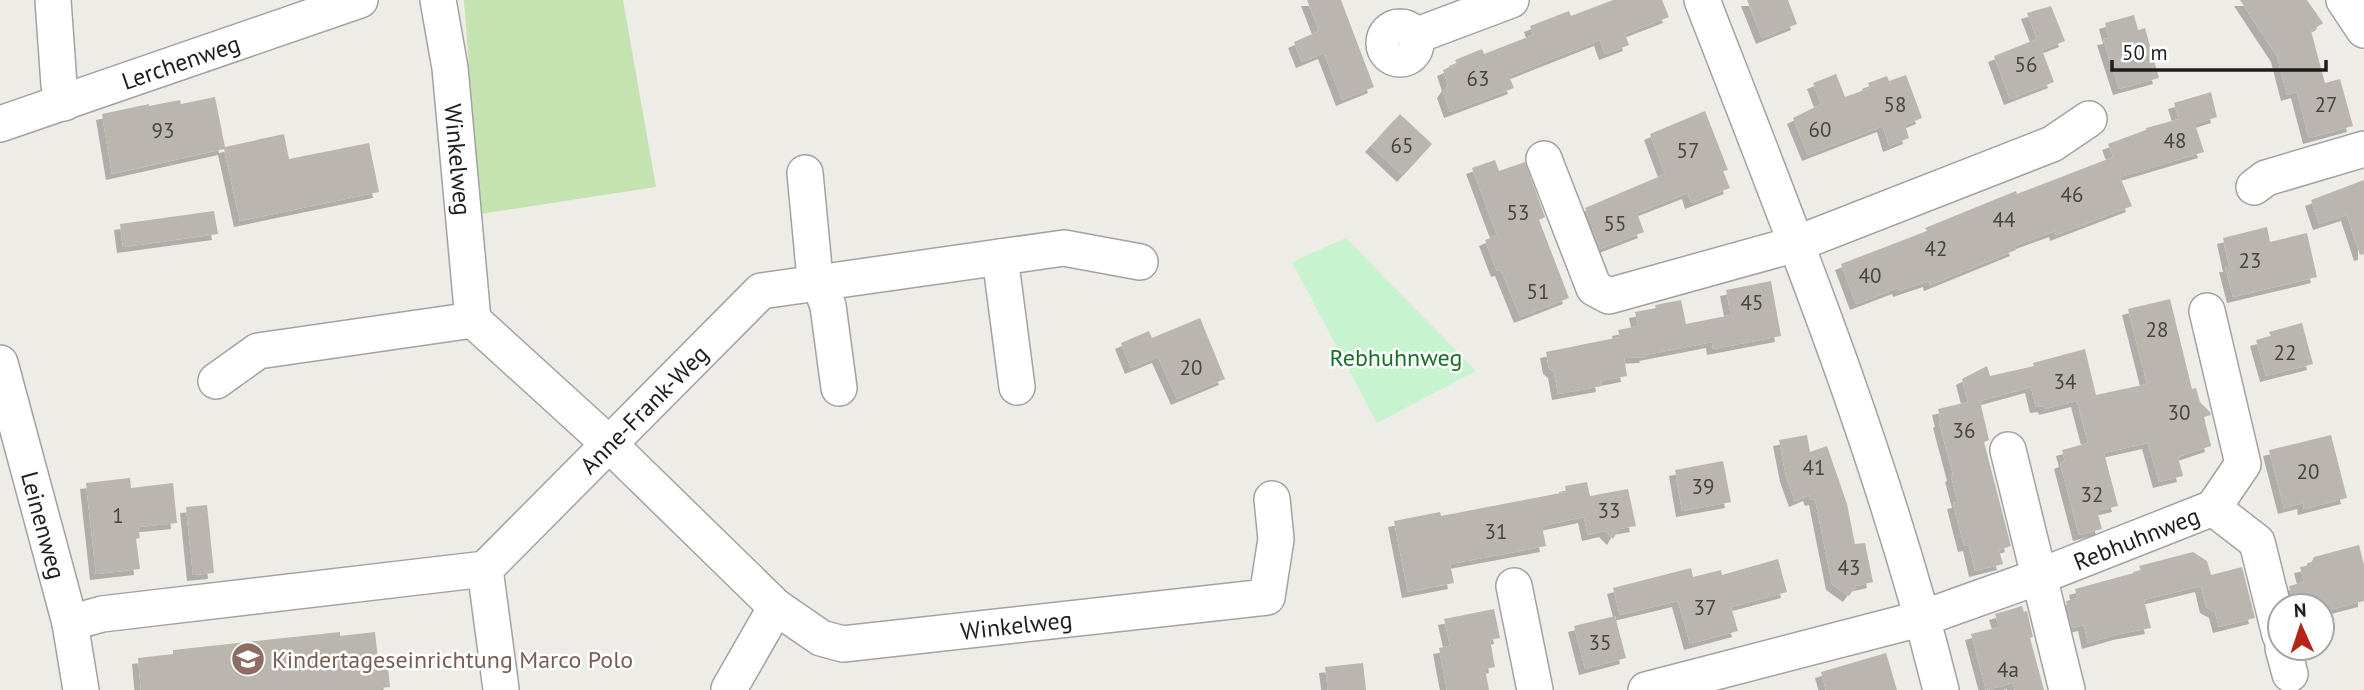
<svg xmlns="http://www.w3.org/2000/svg" width="2364" height="690" viewBox="0 0 2364 690" font-family="'PT Sans',sans-serif">
	<defs>
		<filter id="shadow"><feDropShadow dx="-6" dy="6" stdDeviation="0" flood-color="#0004"/></filter>
	</defs>
	<rect width="100%" height="100%" fill="#eeece6"/>
	<polygon fill="#c5e3b1" points="464,0 623,0 656,187 480,214"/>
	<polygon fill="#c8f3cf" points="1346,238 1476,371 1377,423 1292,262"/>
	<g fill="#bbb5af" filter="url(#shadow)">
		<polygon points="1307,0 1341,0 1374,87 1342,100 1324,53 1302,62 1294,42 1319,31"/>
		<polygon points="1613,0 1662,0 1669,17 1625,34 1629,45 1605,54 1600,40 1509,76 1514,88 1450,112 1443,92 1448,85 1443,70 1457,64 1455,60 1482,49 1484,54 1533,35 1530,26 1569,11 1571,16"/>
		<polygon points="1747,0 1788,0 1797,24 1762,38"/>
		<polygon points="2240,0 2307,0 2323,23 2311,31 2325,83 2340,79 2353,126 2309,138 2297,92 2287,95 2277,56"/>
		<polygon points="2051,6 2065,41 2042,50 2054,82 2010,99 1994,56 2037,39 2027,13"/>
		<polygon points="2134,15 2138,30 2145,28 2159,78 2119,89 2103,39 2109,38 2105,23"/>
		<polygon points="1836,74 1845,97 1870,88 1868,83 1887,76 1889,81 1906,75 1922,118 1905,125 1909,138 1889,146 1883,126 1808,155 1793,118 1821,104 1813,83"/>
		<polygon points="2211,92 2217,117 2195,124 2204,152 2120,177 2132,206 2056,235 2055,231 2014,246 2016,250 1930,285 1929,281 1899,291 1898,288 1856,304 1841,264 1927,231 1925,228 2016,191 2017,194 2113,157 2108,144 2146,130 2146,128 2179,119 2174,103"/>
		<polygon points="215,97 225,147 284,134 289,159 369,143 379,192 240,221 224,149 112,174 102,114 149,104 149,106 180,100 181,104"/>
		<polygon points="1705,111 1728,170 1723,171 1730,188 1691,203 1688,193 1637,213 1644,232 1600,249 1585,208 1665,174 1650,134"/>
		<polygon points="1400,114 1432,144 1403,176 1371,146"/>
		<polygon points="1495,160 1499,171 1525,162 1545,217 1539,220 1569,298 1520,317 1501,270 1497,271 1485,240 1497,235 1472,168"/>
		<polygon points="2364,180 2364,254 2360,255 2347,215 2319,224 2311,200"/>
		<polygon points="214,211 218,234 123,247 120,224"/>
		<polygon points="2267,227 2270,242 2307,233 2317,277 2233,297 2225,266 2229,266 2223,238"/>
		<polygon points="1771,281 1781,336 1713,349 1712,342 1645,355 1646,357 1624,358 1627,376 1601,381 1602,386 1558,394 1554,372 1549,368 1546,352 1620,337 1618,330 1638,326 1635,312 1656,308 1655,305 1681,300 1686,324 1731,315 1726,290"/>
		<polygon points="2170,299 2192,389 2196,388 2200,402 2210,412 2211,415 2204,417 2211,446 2178,457 2183,476 2159,482 2148,443 2104,453 2118,506 2097,511 2102,529 2079,535 2060,463 2065,461 2062,450 2088,443 2077,401 2045,409 2044,406 2036,407 2031,387 1980,401 1989,440 1984,442 2011,546 1999,550 2003,564 1975,571 1969,545 1964,546 1953,503 1958,502 1951,476 1953,475 1939,422 1941,421 1938,409 1968,402 1962,379 1987,366 1990,376 2034,366 2033,363 2085,349 2096,395 2147,384 2128,309"/>
		<polygon points="1200,318 1225,379 1177,399 1158,357 1131,368 1121,343 1149,331 1152,338"/>
		<polygon points="2302,323 2313,364 2266,376 2256,340 2271,336 2269,332"/>
		<polygon points="1807,435 1810,452 1827,446 1847,504 1855,544 1865,543 1873,582 1856,586 1849,596 1832,584 1815,499 1811,500 1809,495 1795,501 1786,476 1779,440"/>
		<polygon points="2331,435 2347,498 2304,509 2303,503 2284,508 2269,450"/>
		<polygon points="1723,461 1731,502 1682,511 1675,470"/>
		<polygon points="130,478 131,488 173,483 177,523 138,527 140,538 136,539 140,569 96,574 86,483"/>
		<polygon points="1587,482 1590,496 1628,489 1636,526 1619,529 1613,539 1605,531 1588,535 1584,517 1542,526 1546,546 1450,564 1454,583 1408,592 1394,521 1440,512 1441,516 1566,492 1565,486"/>
		<polygon points="207,505 214,573 193,575 186,507"/>
		<polygon points="2359,545 2364,565 2364,601 2322,612 2322,606 2294,606 2289,586 2304,582 2300,567 2310,565 2314,557"/>
		<polygon points="2193,552 2207,561 2211,575 2242,567 2255,618 2219,627 2215,612 2206,607 2201,586 2144,600 2151,628 2119,634 2088,643 2084,625 2072,628 2066,601 2077,598 2075,589 2141,571 2139,566"/>
		<polygon points="1778,559 1787,592 1731,607 1738,631 1690,644 1678,601 1620,615 1613,588 1691,568 1693,577 1721,570 1722,575"/>
		<polygon points="2022,606 2024,612 2027,611 2033,637 2030,638 2044,690 2015,690 2013,683 1986,690 1971,634 1999,627 1995,614"/>
		<polygon points="1494,609 1500,638 1490,640 1495,667 1485,669 1489,690 1447,690 1439,648 1450,646 1444,619"/>
		<polygon points="1615,616 1626,658 1585,669 1574,626"/>
		<polygon points="340,632 340,636 375,632 378,659 387,658 390,687 381,688 381,690 141,690 138,658 173,654 173,650"/>
		<polygon points="1886,653 1897,690 1826,690 1821,672"/>
		<polygon points="1363,663 1366,690 1328,690 1325,667"/>
	</g>
	<g fill="none" stroke-linecap="round" stroke-linejoin="round">
		<g stroke="#a2a2a2" stroke-width="38">
			<g id="minor">
				<polyline points="53,0 59,85 64,103"/>
				<path id="s1" d="M438 0 450 68 473 320"/>
				<path d="M1702 0C1790 227 1882 453 1941 690"/>
				<polyline points="2344,0 2364,30"/>
				<circle cx="1400" cy="43" r="16"/>
				<polyline points="1415,36 1511,0"/>
				<path id="s2" d="M0 124 360 0"/>
				<polyline points="1544,159 1594,288 1609,296 1796,244 2052,144 2089,119"/>
				<polyline points="805,173 814,268 828,306 839,388"/>
				<polyline points="2254,187 2266,178 2364,149"/>
				<polyline points="1000,257 1017,387"/>
				<polyline points="2207,311 2243,464 2213,508"/>
				<path id="s3" d="M0 363 70 623 81 690"/>
				<path id="s4" d="M216 381 258 351 473 320 608 443 776 607 821 638 843 644 1267 597 1276 539 1272 499"/>
				<polyline points="2008,450 2067,690"/>
				<polyline points="485,569 501,689"/>
				<polyline points="1514,586 1535,690"/>
				<path id="s5" d="M70 623 102 614 485 569 761 291 1064 248 1140 262"/>
				<polyline points="2283,648 2290,674"/>
				<polyline points="729,689 776,607"/>
				<path id="s6" d="M1646 690 1923 618 2038 577 2213 508 2257 542 2280 635"/>
			</g>
		</g>
		<use href="#minor" stroke="#fff" stroke-width="35"/>
	</g>
	<defs>
		<g id="school-disc" transform="scale(1.75)"><circle r="9.5" fill="#8d6e63" stroke="#fff"/><path d="M0-5L7-2L0 1L-7-2ZM-4 1L0 2.5L4 1V4Q0 6-4 4Z" fill="#fff"/></g>
	</defs>
	<g fill-rule="evenodd">
		<use href="#school-disc" x="248" y="659"/>
	</g>
	<g text-anchor="middle" dominant-baseline="central" stroke-width="5" stroke-linejoin="round" paint-order="stroke">
		<g font-size="21" fill="#454442">
			<text x="2026" y="64">56</text>
			<text x="1478" y="78">63</text>
			<text x="1895" y="104">58</text>
			<text x="2326" y="104">27</text>
			<text x="1820" y="129">60</text>
			<text x="163" y="130">93</text>
			<text x="2175" y="140">48</text>
			<text x="1402" y="145">65</text>
			<text x="1688" y="150">57</text>
			<text x="2072" y="194">46</text>
			<text x="1518" y="212">53</text>
			<text x="2004" y="219">44</text>
			<text x="1615" y="223">55</text>
			<text x="1936" y="248">42</text>
			<text x="2250" y="260">23</text>
			<text x="1870" y="275">40</text>
			<text x="1538" y="291">51</text>
			<text x="1752" y="302">45</text>
			<text x="2157" y="329">28</text>
			<text x="2285" y="352">22</text>
			<text x="1191" y="367">20</text>
			<text x="2065" y="381">34</text>
			<text x="2179" y="412">30</text>
			<text x="1964" y="430">36</text>
			<text x="1814" y="467">41</text>
			<text x="2308" y="471">20</text>
			<text x="1703" y="486">39</text>
			<text x="2092" y="494">32</text>
			<text x="1609" y="510">33</text>
			<text x="118" y="515">1</text>
			<text x="1496" y="531">31</text>
			<text x="1849" y="567">43</text>
			<text x="1705" y="607">37</text>
			<text x="1600" y="642">35</text>
			<text x="2008" y="669">4a</text>
		</g>
		<g font-size="24" fill="#1e1e1e" stroke="#fff">
			<text stroke="none"><textPath href="#s2" startOffset="191">Lerchenweg</textPath></text>
			<text stroke="none"><textPath href="#s1" startOffset="161">Winkelweg</textPath></text>
			<text stroke="none"><textPath href="#s5" startOffset="644">Anne-Frank-Weg</textPath></text>
			<text stroke="none"><textPath href="#s3" startOffset="168">Leinenweg</textPath></text>
			<text stroke="none"><textPath href="#s6" startOffset="514">Rebhuhnweg</textPath></text>
			<text stroke="none"><textPath href="#s4" startOffset="938">Winkelweg</textPath></text>
		</g>
		<g font-size="24" fill="#187126" stroke="#fff">
			<text x="1396" y="357">Rebhuhnweg</text>
		</g>
		<g font-size="24" fill="#785e54" stroke="#fff" text-anchor="start">
			<text x="272" y="659">Kindertageseinrichtung Marco Polo</text>
		</g>
	</g>
	<g transform="translate(2301 627) rotate(357)"><circle r="33" fill="#ffffff" stroke="#a5a5a5" stroke-width="2"/>
	<path d="M0-5L12 26L0 18L-12 26Z" fill="#b72316"/>
	<text y="-10" font-size="19" font-weight="bold" text-anchor="middle" fill="#1e1e1e">N</text>
	</g>
	<path d="M2112 60v10h214v-10" fill="none" stroke="#1e1e1e" stroke-width="3.5"/>
	<text x="2122" y="60" font-size="21" fill="#1e1e1e" stroke="#ffffff" stroke-width="5" paint-order="stroke">50 m</text>
</svg>
